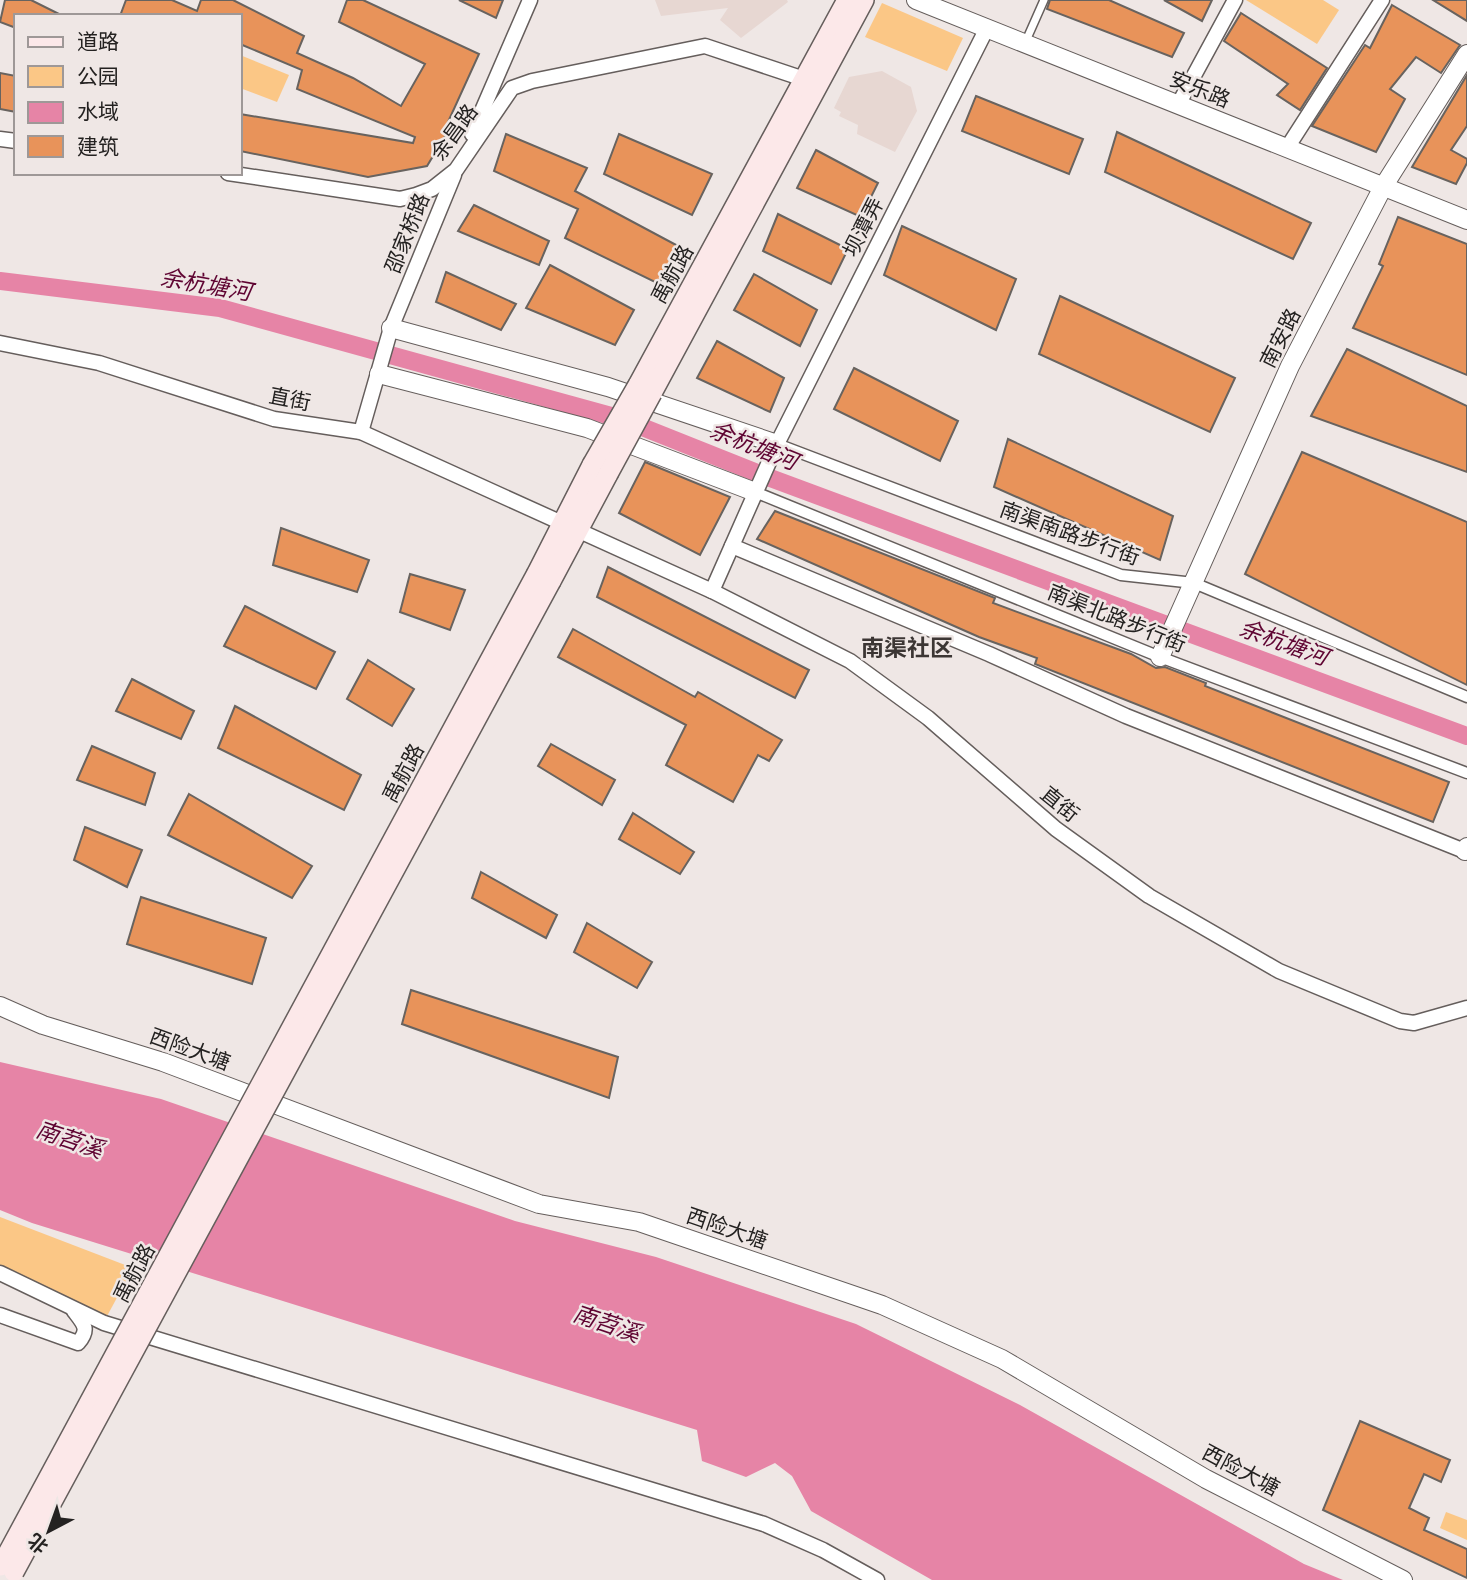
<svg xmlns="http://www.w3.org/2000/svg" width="1467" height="1580" viewBox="0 0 1467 1580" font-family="Merriweather,'Noto Sans SC',serif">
	<rect width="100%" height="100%" fill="#efe7e5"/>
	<g fill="#e7d7d2">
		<polygon points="655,0 787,0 788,2 741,38 720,20 728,8 661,16"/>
		<polygon points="882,71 911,87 917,111 895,152 857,134 858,125 839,116 841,112 834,108 849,77"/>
	</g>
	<g fill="#fbc786">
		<polygon points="1246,0 1323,0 1339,10 1317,44"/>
		<polygon points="882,3 963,38 947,71 865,37"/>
		<polygon points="240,55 289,75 277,102 240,88"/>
		<polygon points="0,1217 133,1268 106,1318 0,1268"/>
		<polygon points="1446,1512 1467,1520 1467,1540 1440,1528"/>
	</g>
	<polygon fill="#e684a6" points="0,1062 161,1099 515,1221 656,1257 856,1324 1020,1405 1304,1564 1343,1580 932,1580 811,1511 792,1476 775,1463 746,1477 702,1461 697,1430 32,1223 0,1210"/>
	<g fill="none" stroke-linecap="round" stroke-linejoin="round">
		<polyline stroke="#e684a6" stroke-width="18" points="0,281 220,308 622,419 762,475 1467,736"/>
	</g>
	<g fill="#e8935a" stroke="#68635f" stroke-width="2">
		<polygon points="5,0 31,0 63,16 16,16 16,28 0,22"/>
		<polygon points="126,0 172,0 197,11 201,0 233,0 304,36 297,53 353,78 401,106 425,64 339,22 347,0 363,0 479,54 448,122 453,123 427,166 368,177 240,151 240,114 413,143 415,137 297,89 302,70 240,44 240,16 120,16"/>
		<polygon points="459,0 503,0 496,18"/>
		<polygon points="1050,0 1109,0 1184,33 1172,57 1047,9"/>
		<polygon points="1164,0 1212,0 1202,21"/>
		<polygon points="1433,0 1467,0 1467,21"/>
		<polygon points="1392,5 1460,45 1441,73 1416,57 1390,89 1405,99 1376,152 1312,126 1365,45 1370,48"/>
		<polygon points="1241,13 1327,68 1300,110 1277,95 1288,84 1224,41"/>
		<polygon points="0,73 16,76 16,112 0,109"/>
		<polygon points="1467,75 1467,126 1451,150 1467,159 1467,163 1456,184 1412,167"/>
		<polygon points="976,96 1083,139 1069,174 962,131"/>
		<polygon points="1117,132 1311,223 1293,259 1105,172"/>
		<polygon points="506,134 587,168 575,191 678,246 659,284 565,238 578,209 494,171"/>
		<polygon points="619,134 712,174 692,215 604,174"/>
		<polygon points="816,150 878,183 861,217 797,188"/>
		<polygon points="474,205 549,241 539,265 458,231"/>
		<polygon points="778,214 848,249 831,284 763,251"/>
		<polygon points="1398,217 1467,244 1467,375 1353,328 1383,266 1379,264"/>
		<polygon points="902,226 1016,279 996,330 884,275"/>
		<polygon points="550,265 634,310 615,345 526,308"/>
		<polygon points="446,272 516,304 501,330 436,302"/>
		<polygon points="754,274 817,310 800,346 734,310"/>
		<polygon points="1060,296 1235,378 1210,432 1039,354"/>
		<polygon points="717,341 784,378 770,412 697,378"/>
		<polygon points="1347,349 1467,406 1467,472 1311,416"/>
		<polygon points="854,368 958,421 940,461 834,409"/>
		<polygon points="1008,439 1173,516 1160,560 994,487"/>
		<polygon points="1302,452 1467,522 1467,685 1245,574"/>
		<polygon points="645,462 730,497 700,555 619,513"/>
		<polygon points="775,511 995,598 993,603 1131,654 1156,668 1165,667 1206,683 1205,686 1449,782 1433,822 1035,664 1037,658 979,637 757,539"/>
		<polygon points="281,528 369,560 357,592 273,565"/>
		<polygon points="608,567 809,670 795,698 597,597"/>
		<polygon points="410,574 465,590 450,630 400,612"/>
		<polygon points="245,606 335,652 316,689 224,646"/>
		<polygon points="573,629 695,697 698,692 782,740 769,761 758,755 733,802 666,765 686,725 558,657"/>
		<polygon points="368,660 414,689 392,726 347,699"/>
		<polygon points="132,679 194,711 181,739 116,711"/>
		<polygon points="235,706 361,775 344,810 218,748"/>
		<polygon points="551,744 615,780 602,805 538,766"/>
		<polygon points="92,746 155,773 145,805 77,780"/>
		<polygon points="189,794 312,866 292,898 168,835"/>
		<polygon points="633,813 694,852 680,874 619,839"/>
		<polygon points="85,827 142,850 127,887 74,860"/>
		<polygon points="481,872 557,915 546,938 472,898"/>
		<polygon points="141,897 266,938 252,984 127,944"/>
		<polygon points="587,923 652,962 637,988 574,952"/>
		<polygon points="411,990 618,1057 609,1098 402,1024"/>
		<polygon points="1360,1421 1450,1460 1441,1482 1424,1474 1409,1508 1429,1518 1424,1530 1467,1549 1467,1578 1323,1510"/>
	</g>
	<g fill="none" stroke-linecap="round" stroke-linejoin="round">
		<g stroke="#655e5c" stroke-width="10">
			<polyline id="service" points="1025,43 1044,0"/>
		</g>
		<g stroke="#655e5c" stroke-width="13">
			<g id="pedestrian">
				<polyline points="777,444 1121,575 1194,583 1467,697"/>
				<polyline points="755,492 1160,657 1467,773"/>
			</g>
		</g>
		<g stroke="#655e5c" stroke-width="17">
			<g id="minor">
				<polyline points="1178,105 1235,0"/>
				<polyline points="472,134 530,0"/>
				<polyline points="0,139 16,141"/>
				<polyline points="1287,148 1382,0"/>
				<polyline points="228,173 400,199 416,195 432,189 456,170 512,88 532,81 705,46 804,79"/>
				<polyline points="0,343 99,363 274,419 361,432 712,591 777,444 987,28"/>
				<polyline points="361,432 391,328 454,175"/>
				<polyline points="732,546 989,654 1126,716 1467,852"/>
				<polyline points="712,591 850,661 928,718 1056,829 1149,896 1279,971 1400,1021 1414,1023 1467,1008"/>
				<polyline points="0,1273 104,1323 764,1524 823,1550 877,1580"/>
				<path d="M0 1315 78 1343C90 1329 84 1324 74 1311"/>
			</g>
		</g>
		<g stroke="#655e5c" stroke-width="20">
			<g id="tertiary">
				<polyline points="916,0 1467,220"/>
				<polyline points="391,328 608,387 777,444"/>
				<polyline points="379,374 587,428 755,492"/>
				<polyline points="1160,657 1290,366 1383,187 1467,54"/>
				<polyline points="1465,851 1467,847"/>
				<polyline points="0,1006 43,1025 163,1062 539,1204 639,1222 882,1305 1002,1359 1206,1479 1403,1580"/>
			</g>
		</g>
		<g stroke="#655e5c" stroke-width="22">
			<g id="secondary">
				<polyline points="638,385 847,0"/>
				<polyline points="652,393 864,0"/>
				<polyline points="537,573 592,465"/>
				<polyline points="551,581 608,474"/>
			</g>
		</g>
		<use href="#service" stroke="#fff" stroke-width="7"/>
		<use href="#pedestrian" stroke="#fff" stroke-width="10"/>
		<use href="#minor" stroke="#fff" stroke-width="14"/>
		<use href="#tertiary" stroke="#fff" stroke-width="18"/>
		<use href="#secondary" stroke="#fce8e9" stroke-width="19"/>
		<g stroke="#655e5c" stroke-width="22" stroke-linecap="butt">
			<g id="secondary-bridge">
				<polyline points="592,465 638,385"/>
				<polyline points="608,474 652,393"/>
				<polyline points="1,1566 537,573"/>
				<polyline points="14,1572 551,581"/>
			</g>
		</g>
		<use href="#secondary-bridge" stroke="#fce8e9" stroke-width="19"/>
	</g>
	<g text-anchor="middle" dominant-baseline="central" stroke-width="5" stroke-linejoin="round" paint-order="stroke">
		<g font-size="21" fill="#242221" stroke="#efe7e5">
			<text transform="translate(1200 89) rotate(22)">安乐路</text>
			<text transform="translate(454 132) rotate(-54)">余昌路</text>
			<text transform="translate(863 227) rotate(-63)">坝潭弄</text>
			<text transform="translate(407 233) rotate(-68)">邵家桥路</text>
			<text transform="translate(672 274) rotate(-61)">禹航路</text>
			<text transform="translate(1280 338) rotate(-63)">南安路</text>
			<text transform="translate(290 399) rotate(11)">直街</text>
			<text transform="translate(1070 533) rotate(20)">南渠南路步行街</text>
			<text transform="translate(1117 618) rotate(22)">南渠北路步行街</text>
			<text transform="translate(403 773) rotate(-62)">禹航路</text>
			<text transform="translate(1060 804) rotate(39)">直街</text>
			<text transform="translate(190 1049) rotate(20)">西险大塘</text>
			<text transform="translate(727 1228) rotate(19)">西险大塘</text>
			<text transform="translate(134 1273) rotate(-62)">禹航路</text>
			<text transform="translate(1241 1470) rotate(28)">西险大塘</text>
		</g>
		<g font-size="23" font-style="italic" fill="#5f0432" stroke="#efe7e5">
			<text transform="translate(206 284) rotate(10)">余杭塘河</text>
			<text transform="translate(754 445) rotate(22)">余杭塘河</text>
			<text transform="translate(1284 642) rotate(20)">余杭塘河</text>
			<text transform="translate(70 1139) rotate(19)">南苕溪</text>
			<text transform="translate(607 1323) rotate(19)">南苕溪</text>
		</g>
		<g font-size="23" font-weight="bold" fill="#3c3634" stroke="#efe7e5">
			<text x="907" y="647">南渠社区</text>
		</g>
	</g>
	<rect x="14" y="14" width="228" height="161" fill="#efe7e5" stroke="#9e9897" stroke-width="2"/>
	<rect x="28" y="37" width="35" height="10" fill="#fce8e9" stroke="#9e9897" stroke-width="2"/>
	<text x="77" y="49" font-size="21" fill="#242221">道路</text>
	<rect x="28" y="66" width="35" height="21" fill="#fbc786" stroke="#9e9897" stroke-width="2"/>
	<text x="77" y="84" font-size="21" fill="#242221">公园</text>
	<rect x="28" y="102" width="35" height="21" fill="#e684a6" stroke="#9e9897" stroke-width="2"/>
	<text x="77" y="119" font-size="21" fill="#242221">水域</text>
	<rect x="28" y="136" width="35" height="21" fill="#e8935a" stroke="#9e9897" stroke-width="2"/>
	<text x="77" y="154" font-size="21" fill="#242221">建筑</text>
	<g transform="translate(49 1531) rotate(221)" stroke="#efe7e5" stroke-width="5" paint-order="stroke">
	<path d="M0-5L12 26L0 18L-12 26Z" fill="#242221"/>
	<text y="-10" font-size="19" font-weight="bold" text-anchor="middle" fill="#242221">北</text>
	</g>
</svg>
